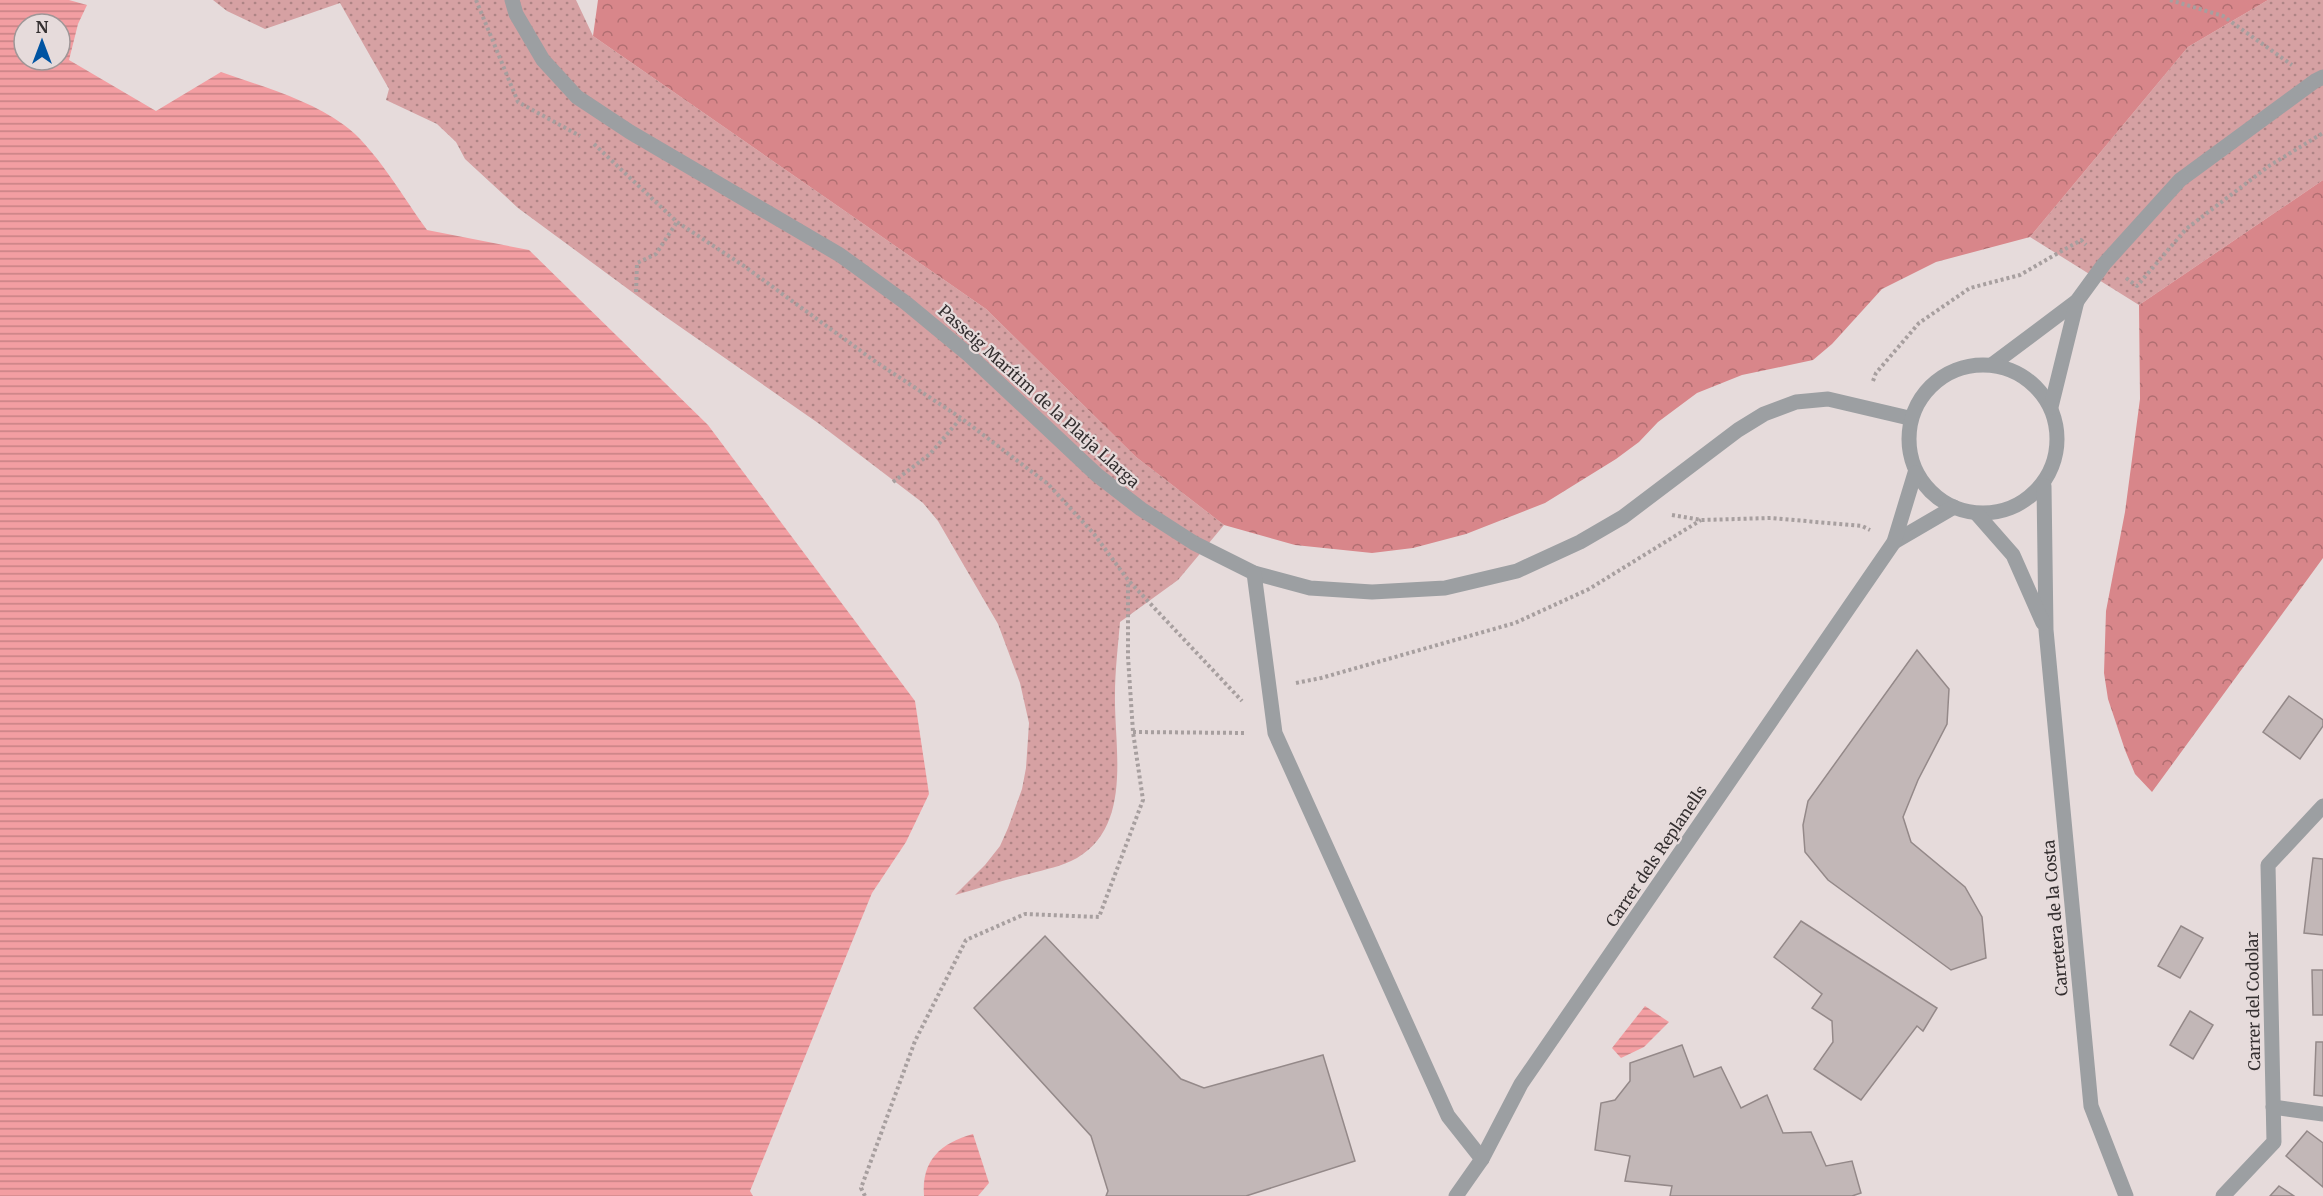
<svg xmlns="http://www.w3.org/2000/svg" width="2323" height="1196" viewBox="0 0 2323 1196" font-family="Merriweather,serif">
	<defs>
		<pattern id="grass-dots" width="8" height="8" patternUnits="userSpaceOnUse" patternTransform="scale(1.5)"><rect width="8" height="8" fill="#d6a1a3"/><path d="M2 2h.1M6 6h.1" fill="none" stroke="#ae8485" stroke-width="1.8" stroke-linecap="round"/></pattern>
		<pattern id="forest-crowns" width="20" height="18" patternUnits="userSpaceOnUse" patternTransform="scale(1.5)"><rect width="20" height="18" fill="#d8868a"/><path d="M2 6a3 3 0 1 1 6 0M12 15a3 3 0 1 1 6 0" fill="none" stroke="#b06e71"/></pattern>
		<pattern id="water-rules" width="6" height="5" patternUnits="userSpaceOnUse" patternTransform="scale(1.5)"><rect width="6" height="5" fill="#f39ea2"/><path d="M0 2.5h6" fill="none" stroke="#c68184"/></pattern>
	</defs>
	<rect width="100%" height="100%" fill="#e6dbdb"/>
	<g fill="url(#grass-dots)">
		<path d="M213 0H576L593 36 986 309 1136 457 1224 525 1178 580 1120 622C1118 646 1115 671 1115 695 1114 748 1133 825 1077 858 1061 867 1046 869 1029 874 1004 880 980 888 955 895L985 865 1000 846 1008 828 1022 789 1026 768 1029 723 1020 683 998 624 938 521 923 503 818 423 666 317 518 208 465 159 456 142 437 124 386 100 389 89 340 3 265 29 227 11Z"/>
		<polygon points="2268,0 2323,0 2323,180 2139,305 2030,237 2188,47"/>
	</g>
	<g fill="url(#forest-crowns)">
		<polygon points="598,0 2268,0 2188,47 2030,237 1936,262 1882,289 1832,344 1813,360 1742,375 1697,393 1658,422 1639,442 1616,459 1545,503 1466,534 1413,548 1372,553 1295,545 1224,525 1136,457 986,309 593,36"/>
		<polygon points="2323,180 2323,558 2152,792 2135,774 2125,750 2108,699 2104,673 2106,611 2125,512 2140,399 2139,305"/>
	</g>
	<g fill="url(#water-rules)" fill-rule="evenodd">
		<path d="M0 0H69L87 5 78 24 69 60 156 111 221 72C263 87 308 99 344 125 373 145 405 200 427 230L529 250 708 425 915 701 929 794 906 842 872 893 750 1191 753 1196H0ZM24 24H60V60H24Z"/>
		<polygon points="1645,1006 1669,1022 1644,1047 1621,1058 1612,1048"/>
		<path d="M973 1134 989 1183 978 1196H924C921 1160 941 1143 973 1134Z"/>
	</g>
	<g fill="#c2b7b7" stroke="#948989" stroke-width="1.5">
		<polygon points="1917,650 1949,689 1947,724 1918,780 1903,817 1911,842 1965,887 1982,917 1986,958 1951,970 1828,880 1805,852 1803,825 1808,801"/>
		<polygon points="2289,696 2323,720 2323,726 2300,759 2263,732"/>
		<polygon points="2313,858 2323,859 2323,935 2304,933"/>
		<polygon points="1801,921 1937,1008 1923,1031 1917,1026 1861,1100 1814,1069 1833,1042 1832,1021 1812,1008 1822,994 1774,957"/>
		<polygon points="2181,926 2203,938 2180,978 2158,966"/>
		<polygon points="1045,936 1181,1079 1204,1088 1323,1055 1355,1161 1246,1196 1106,1196 1108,1191 1091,1136 974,1008"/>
		<polygon points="2312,970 2323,970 2323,1015 2313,1015"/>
		<polygon points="2190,1011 2213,1025 2193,1059 2170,1045"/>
		<polygon points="2316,1042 2323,1042 2323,1096 2314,1095"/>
		<polygon points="1682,1045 1694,1077 1721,1067 1741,1108 1767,1095 1783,1133 1811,1132 1826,1166 1852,1161 1861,1193 1852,1196 1670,1196 1672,1186 1625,1181 1630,1156 1595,1150 1601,1103 1615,1100 1630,1081 1630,1063"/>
		<polygon points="2307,1131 2323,1143 2323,1187 2286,1156"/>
		<polygon points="2279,1186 2294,1196 2270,1196"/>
	</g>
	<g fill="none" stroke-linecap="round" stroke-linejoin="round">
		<g stroke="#a79f9f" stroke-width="4" stroke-dasharray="3 3" stroke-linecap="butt">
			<polyline points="476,0 518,102 580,136"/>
			<polyline points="2170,0 2223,16 2292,65"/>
			<polyline points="594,144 677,222 744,266 876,362 961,418 1048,484 1094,534 1128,580 1242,701"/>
			<polyline points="2126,278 2137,286 2186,229 2269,166 2323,133"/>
			<polyline points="636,292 637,263 656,254 677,222"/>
			<polyline points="1873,381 1876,373 1919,323 1970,288 2020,275 2081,240 2086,245"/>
			<polyline points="893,482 930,454 961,418"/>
			<polyline points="1672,515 1701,520 1771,518 1862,526 1870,530"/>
			<polyline points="1296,683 1321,678 1515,623 1589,589 1701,520"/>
			<polyline points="1133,732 1247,733"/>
			<polyline points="865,1196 861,1188 915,1041 966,940 1025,914 1099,917 1143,800 1133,732 1128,657 1128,581"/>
		</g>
		<g stroke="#9c9fa2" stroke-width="15">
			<polyline points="512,0 516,14 543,60 577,97 630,132 840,255 906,303 969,355 1097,475 1141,509 1194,543 1254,573 1310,588 1372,592 1445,588 1517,571 1580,542 1623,517 1738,430 1764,414 1796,402 1828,399 1909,418"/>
			<polyline points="1993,364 2077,301 2104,264 2180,180 2315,81 2323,77"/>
			<circle cx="1983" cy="439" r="74"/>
			<polyline points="2051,407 2077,301"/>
			<polyline points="2044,486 2046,630 2091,1106 2126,1196"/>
			<polyline points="1977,514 2013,555 2043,623"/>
			<polyline points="1894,542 1954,507"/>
			<polyline points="1254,573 1275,733 1448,1116 1482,1159"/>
			<polyline points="2273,1107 2323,1114"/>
			<polyline points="1456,1196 1482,1159 1521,1084 1894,542 1915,473"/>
			<polyline points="2223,1196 2274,1142 2268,865 2323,806"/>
		</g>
	</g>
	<g text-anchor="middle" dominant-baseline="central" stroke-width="4.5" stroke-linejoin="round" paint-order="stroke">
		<g font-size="16" fill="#342f30" stroke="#e6dbdb">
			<text transform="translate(1039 396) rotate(42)">Passeig Marítim de la Platja Llarga</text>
			<text transform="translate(1656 856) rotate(-56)">Carrer dels Replanells</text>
			<text transform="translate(2055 918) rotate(-95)">Carretera de la Costa</text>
			<text transform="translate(2253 1001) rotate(-91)">Carrer del Codolar</text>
		</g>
	</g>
	<g transform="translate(42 42)"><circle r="28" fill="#e6dbdb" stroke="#9f9697" stroke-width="1.5"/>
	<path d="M0-4.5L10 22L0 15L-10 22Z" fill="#0054a2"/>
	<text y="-9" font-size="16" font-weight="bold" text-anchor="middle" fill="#342f30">N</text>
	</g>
</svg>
